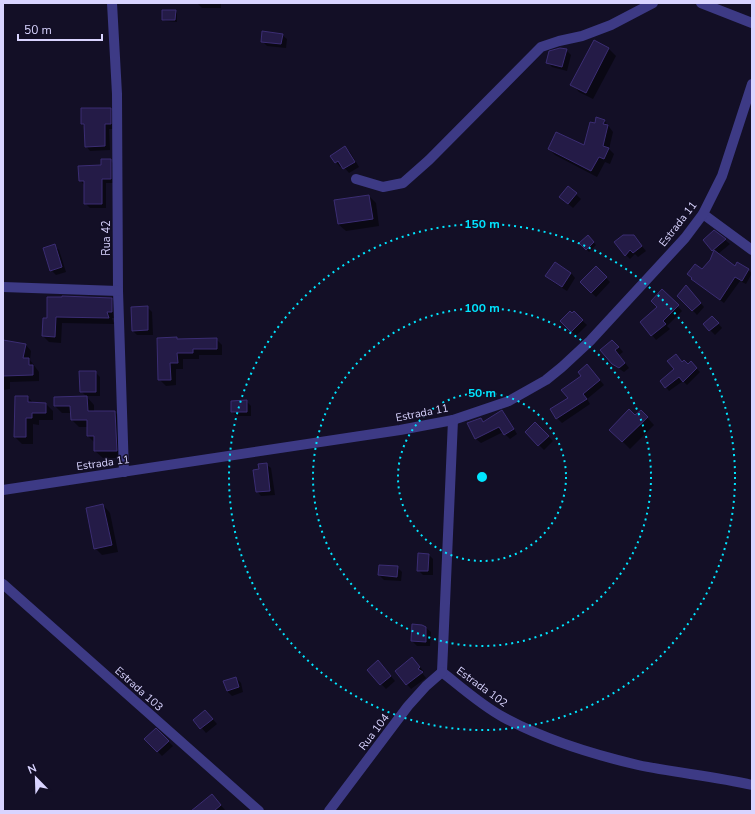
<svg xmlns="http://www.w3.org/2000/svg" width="755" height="814" viewBox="0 0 755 814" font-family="'Nunito Sans',sans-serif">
	<rect width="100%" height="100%" fill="#130f26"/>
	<g fill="#0007">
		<polygon points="197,3 221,3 221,8 202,8"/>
		<polygon points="175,11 177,13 177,22 165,21 163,19"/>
		<polygon points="282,35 287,39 286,48 267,46 262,41"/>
		<polygon points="594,42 609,49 616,56 593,99 579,92 572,84"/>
		<polygon points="566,50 571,55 567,71 552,67 547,62"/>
		<polygon points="110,109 115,113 115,129 109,129 110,150 90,151 86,146 85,128 82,124"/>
		<polygon points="604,120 613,132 609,149 614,154 610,164 605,162 597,177 555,155 549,149 585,147 596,124"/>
		<polygon points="345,147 350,152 359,167 349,173 343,166 340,167 336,162"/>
		<polygon points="110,160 115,165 115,183 106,183 106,208 90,208 85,203 85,186 80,180"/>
		<polygon points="568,187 581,199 573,208 565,201"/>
		<polygon points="369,196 376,203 379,226 346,231 338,224"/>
		<polygon points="588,236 596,245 589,252 581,243"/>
		<polygon points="633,236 646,251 638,257 635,254 630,259 626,255"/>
		<polygon points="705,240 725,240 730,244 718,254 735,268 748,270 752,273 746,284 740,281 724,303 692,279 702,271 710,260 715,252"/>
		<polygon points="54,246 59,250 66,272 56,275 51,270"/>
		<polygon points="555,263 571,273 575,278 567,291 551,281 547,276"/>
		<polygon points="596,268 610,282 596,297 581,282"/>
		<polygon points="662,290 682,311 667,326 670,329 656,340 652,335"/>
		<polygon points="690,291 704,307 697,315 679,296"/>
		<polygon points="111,298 118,305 118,318 112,318 114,324 62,323 61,343 49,342 43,336 48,319"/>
		<polygon points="147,307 152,312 153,335 137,335 133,331"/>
		<polygon points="574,313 587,325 576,336 561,321"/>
		<polygon points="717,322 722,328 715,335 704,324"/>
		<polygon points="177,338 178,340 216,339 222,345 222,355 199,355 199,359 183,359 183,369 176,369 176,385 166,386 159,379"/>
		<polygon points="3,339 5,341 25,344 31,351 30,360 39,372 39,381 10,382 10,389 3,390"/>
		<polygon points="617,345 623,352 619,355 629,368 624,372 618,368 602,350"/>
		<polygon points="682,363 688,365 691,363 700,372 687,385 683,381 669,391 666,387"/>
		<polygon points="591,370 604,385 587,399 590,404 562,423 557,418 569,399"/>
		<polygon points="95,372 100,377 100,396 86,396 94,405 94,412 115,412 122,419 124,458 103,458 95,451 95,443 88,436 88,427 79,427 72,420 71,413 62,413 55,406 87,397 81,391"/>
		<polygon points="28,397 34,404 46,404 53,411 53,420 39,420 39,425 33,424 33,444 22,444 15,437"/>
		<polygon points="246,401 251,406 251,416 237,416 232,412"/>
		<polygon points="641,411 654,425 630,449 611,430 635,417"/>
		<polygon points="502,412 506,416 517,434 510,439 503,432 481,443 476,439 468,423 480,419 484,422"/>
		<polygon points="535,423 553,441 544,450 526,432"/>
		<polygon points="266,464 271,468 275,495 261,496 257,491"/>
		<polygon points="103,505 110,513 118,552 102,555 95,548"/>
		<polygon points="429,555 433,559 433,575 423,575 418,570"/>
		<polygon points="397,567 402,572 401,581 384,580 379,575"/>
		<polygon points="426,628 431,632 430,646 417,646 412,641"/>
		<polygon points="417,663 424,672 422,673 426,678 411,689 396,671"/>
		<polygon points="382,666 395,681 386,689 368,670"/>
		<polygon points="236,678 241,683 243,692 232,696 227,691 225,682"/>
		<polygon points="210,716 217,724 206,733 195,720"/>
		<polygon points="156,730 173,746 162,756 146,739"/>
		<polygon points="216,800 225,810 198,811"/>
	</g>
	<g fill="#241b47" stroke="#3b2d73">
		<polygon points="162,10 176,10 175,20 162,20"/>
		<polygon points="262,31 283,34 281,44 261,42"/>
		<polygon points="594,40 609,48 586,93 570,85"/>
		<polygon points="560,48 567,49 562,67 546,63 549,51"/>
		<polygon points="81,108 111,108 111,124 105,124 105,146 85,147 84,124 81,124"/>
		<polygon points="596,117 605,120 603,124 608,125 603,146 609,148 604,159 599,157 591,171 548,149 556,132 584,145 590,122 595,123"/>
		<polygon points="345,146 355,162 343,169 338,161 335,163 330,156"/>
		<polygon points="101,159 111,159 111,179 102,179 102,204 84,204 84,181 79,181 78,166 101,165"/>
		<polygon points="568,186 577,193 568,204 559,197"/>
		<polygon points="369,195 373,219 338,224 334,200"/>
		<polygon points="714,230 726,239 712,251 703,240"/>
		<polygon points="588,235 594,242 586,250 579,243"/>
		<polygon points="623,235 634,235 642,246 633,253 630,250 625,256 614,242"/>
		<polygon points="55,244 62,267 50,271 43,248"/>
		<polygon points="714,250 735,266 737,262 749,269 742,281 735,277 720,300 691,279 692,278 687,274 695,264 702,269 710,260"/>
		<polygon points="555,262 571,273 562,287 545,276"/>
		<polygon points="596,266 607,277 591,293 580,282"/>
		<polygon points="686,285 701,303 692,311 677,296"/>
		<polygon points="662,289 679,305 663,321 666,324 651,336 640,322 657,307 651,301"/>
		<polygon points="62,296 112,298 112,312 107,312 109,318 56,317 55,337 42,336 43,318 47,318 47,297 62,297"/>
		<polygon points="148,306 148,330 132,331 131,307"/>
		<polygon points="570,311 572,313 574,311 583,320 571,332 560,321"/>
		<polygon points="712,316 719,323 709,331 703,324"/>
		<polygon points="177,337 177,339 217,338 217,349 193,349 193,353 177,353 178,363 170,363 171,380 158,380 157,338"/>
		<polygon points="3,340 26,344 23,358 29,358 29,365 33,365 33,375 3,376"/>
		<polygon points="612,340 619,347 615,350 625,363 619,368 612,364 600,350"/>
		<polygon points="676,354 682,362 684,360 688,364 691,361 697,368 683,382 679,377 665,388 660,381 674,369 667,361"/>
		<polygon points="587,364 600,380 583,394 587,399 556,419 550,409 568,398 561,390 581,376 578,372"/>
		<polygon points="79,371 96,371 96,392 80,392"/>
		<polygon points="15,396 28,396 28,402 46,403 46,413 32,413 32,418 26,418 26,437 14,437"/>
		<polygon points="87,396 88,411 115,411 117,451 94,451 94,436 87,436 87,420 71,420 70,406 54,406 54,397"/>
		<polygon points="247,400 247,412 231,412 231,401"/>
		<polygon points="629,409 635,415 641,410 648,417 622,442 609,430"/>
		<polygon points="502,410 514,429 504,435 499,427 475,439 467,423 481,418 483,422"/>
		<polygon points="535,422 549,436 538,446 525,432"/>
		<polygon points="267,463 270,491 256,492 253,470 259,469 258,464"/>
		<polygon points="103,504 112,545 94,549 86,508"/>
		<polygon points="418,553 429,554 428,571 417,571"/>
		<polygon points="379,565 398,566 397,577 378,575"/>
		<polygon points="412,624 422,625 426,627 426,642 411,641"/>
		<polygon points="412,657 420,667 418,669 423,672 406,685 395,671"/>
		<polygon points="378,660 391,676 380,685 367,670"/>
		<polygon points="236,677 239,687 227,691 223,681"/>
		<polygon points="205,710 213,719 200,729 193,720"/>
		<polygon points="156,728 169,741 157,752 144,739"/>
		<polygon points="212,794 221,805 214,811 191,811"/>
	</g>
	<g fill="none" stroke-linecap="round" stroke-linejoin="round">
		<g stroke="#3d3a85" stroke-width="10">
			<polyline points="112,3 117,94 118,291 124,472"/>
			<polyline points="701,3 752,23"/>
			<polyline points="356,179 383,187 403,183 429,160 541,47 559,41 582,36 611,25 653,3"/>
			<polyline points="703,214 752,250"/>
			<polyline points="3,287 118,291"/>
			<polyline points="3,490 400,430 453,420 509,401 546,380 562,367 590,341 685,238 703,214 722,176 752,84"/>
			<polyline points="3,584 259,811"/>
			<path d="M442 672C461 687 481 705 503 717 545 740 591 754 638 765 675 773 714 776 752 785"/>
			<polyline points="442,672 453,420"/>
			<polyline points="329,811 408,706 426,686 442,672"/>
		</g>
	</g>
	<g fill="none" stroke="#00e5ff" stroke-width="2" stroke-dasharray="2 4">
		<circle cx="482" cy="477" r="84"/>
		<circle cx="482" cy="477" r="169"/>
		<circle cx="482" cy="477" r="253"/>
	</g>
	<g text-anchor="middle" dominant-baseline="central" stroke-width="3" stroke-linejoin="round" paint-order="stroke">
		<g font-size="11" fill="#d9d4ff" stroke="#130f26">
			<text transform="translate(678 224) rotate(-52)">Estrada 11</text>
			<text transform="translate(106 238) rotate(-90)">Rua 42</text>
			<text transform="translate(422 413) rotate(-11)">Estrada 11</text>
			<text transform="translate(103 463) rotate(-8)">Estrada 11</text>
			<text transform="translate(482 687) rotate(36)">Estrada 102</text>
			<text transform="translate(139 689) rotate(42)">Estrada 103</text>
			<text transform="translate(374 732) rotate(-53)">Rua 104</text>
		</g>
	</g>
	<circle cx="482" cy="477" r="6" fill="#00e5ff" stroke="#130f26" stroke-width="2"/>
	<g font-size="12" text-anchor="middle" font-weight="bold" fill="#00e5ff" stroke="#130f26" stroke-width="3" stroke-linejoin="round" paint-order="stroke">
		<text x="482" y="228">150 m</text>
		<text x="482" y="312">100 m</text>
		<text x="482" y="397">50 m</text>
	</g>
	<rect width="755" height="814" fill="none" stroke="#d9d4ff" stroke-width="8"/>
	<g transform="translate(36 778) rotate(337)" stroke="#130f26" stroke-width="3" paint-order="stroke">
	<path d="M0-3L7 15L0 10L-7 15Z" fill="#d9d4ff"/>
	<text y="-6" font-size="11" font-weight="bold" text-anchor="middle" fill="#d9d4ff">N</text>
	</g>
	<path d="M18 34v6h84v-6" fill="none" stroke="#d9d4ff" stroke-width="2"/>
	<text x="24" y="34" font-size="12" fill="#d9d4ff" stroke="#130f26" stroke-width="3" paint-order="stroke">50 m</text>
</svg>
